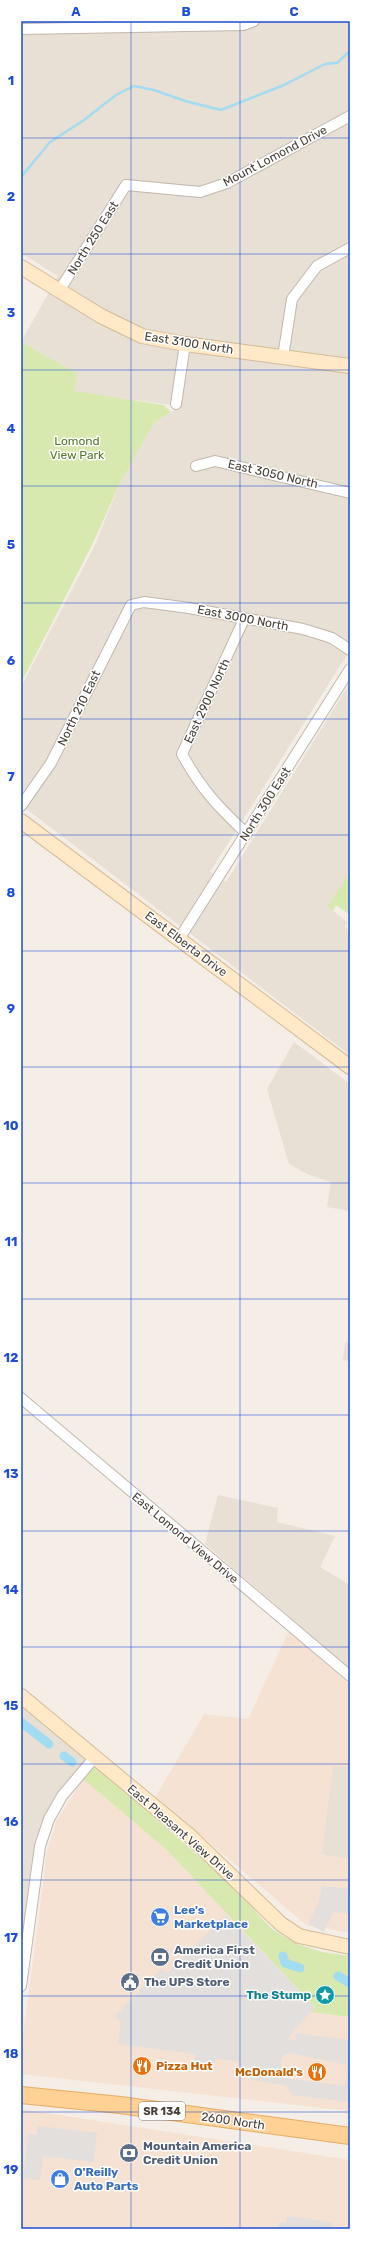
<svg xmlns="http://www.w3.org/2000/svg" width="371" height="2250" viewBox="0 0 371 2250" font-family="Rubik,sans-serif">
	<rect width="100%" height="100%" fill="#f4eee7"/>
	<g fill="#e8dfd5">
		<polygon points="21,21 350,21 350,650 210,872 226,882 350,683 350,872 327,906 347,922 345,927 350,931 350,1055 21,805 21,687 94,547 120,483 154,423 181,406 72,392 77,373 21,342 58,276 21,253"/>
		<polygon points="294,1042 350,1084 350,1211 327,1207 331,1182 307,1174 289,1164 267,1089"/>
		<polygon points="345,1342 350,1343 350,1361 343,1360"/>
		<polygon points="218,1495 278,1508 277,1522 335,1536 320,1567 350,1585 350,1669 205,1544"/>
		<polygon points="21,1706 88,1761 48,1814 21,1962"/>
		<polygon points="333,1765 350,1767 350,1859 321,1855"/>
	</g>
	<g fill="#f6e2d2">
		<polygon points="289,1631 350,1685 350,1767 333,1766 321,1855 350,1859 350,1933 306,1925 202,1836 155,1798 204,1714 248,1719"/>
		<polygon points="83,1779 167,1850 315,2007 311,2012 350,2017 350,2111 21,2074 21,2052 47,1852 56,1822"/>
		<polygon points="21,2109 350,2160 350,2229 21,2229"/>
	</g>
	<g fill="#d7e9af">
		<polygon points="21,342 77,373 74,391 164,405 171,412 154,423 120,483 92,545 21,683"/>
		<polygon points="350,872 350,915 336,905 333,911 327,906"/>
		<polygon points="95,1765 228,1882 273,1930 297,1944 322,1952 350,1956 350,2017 310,2012 315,2007 167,1850 83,1779"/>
	</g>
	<g fill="#e2dfdc" fill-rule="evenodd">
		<polygon points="322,1886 350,1889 350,1914 333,1912 324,1932 309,1924 316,1906 318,1906"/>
		<path d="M226 1915 315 2007 287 2039 296 2040 295 2033 350 2040V2094H348L350 2102 291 2095 287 2086 251 2080 237 2061 215 2059 213 2067 194 2064 195 2054 118 2044 121 2022 115 2016 162 1968 167 1973ZM289 2053 347 2065 345 2086 284 2078 280 2071 282 2057Z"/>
		<polygon points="38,2126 97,2133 94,2162 43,2156 40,2180 23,2178 28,2134 37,2135"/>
		<polygon points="287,2216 332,2222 331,2229 278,2229 279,2222 286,2222"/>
	</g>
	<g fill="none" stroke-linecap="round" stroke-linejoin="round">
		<polyline stroke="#a2dcf1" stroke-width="2.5" points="21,177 50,142 84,120 116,95 134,86 154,90 185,101 221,110 284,85 325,64 337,63 350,51"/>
		<g stroke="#a2dcf1" stroke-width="9">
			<polyline points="21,1722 49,1744"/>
			<polyline points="64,1756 72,1762"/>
			<polyline points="283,1956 285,1963 300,1968"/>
			<polyline points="338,1976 350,1983"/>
		</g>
		<g stroke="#c2b7ac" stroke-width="12">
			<g id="street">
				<polyline points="21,29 243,25 254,21"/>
				<polyline points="59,291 126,185 200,192 227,183 350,116"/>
				<polyline points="283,357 292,299 317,266 350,248"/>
				<polyline points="176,404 185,344"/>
				<polyline points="196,466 215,461 350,493"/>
				<path d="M244 619 182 754C201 789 219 808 247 834"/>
				<polyline points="21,806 51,763 131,605 144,602 189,608 303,629 332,638 350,650"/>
				<polyline points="179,939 350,669"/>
				<polyline points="21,1398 350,1676"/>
				<polyline points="21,1986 40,1846 49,1819 62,1796 95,1757"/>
			</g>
		</g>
		<g stroke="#d5bb96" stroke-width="16">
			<g id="secondary">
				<polyline points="21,267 101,316 142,336 185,344 350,366"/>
				<polyline points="21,821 350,1067"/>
				<polyline points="21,1696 191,1837 281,1924 299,1936 350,1947"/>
			</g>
		</g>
		<g stroke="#e6ac63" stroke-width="18">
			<polyline id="primary" points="21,2095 120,2105 350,2136"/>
		</g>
		<use href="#street" stroke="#fff" stroke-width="10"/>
		<use href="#secondary" stroke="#ffe9c6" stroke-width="14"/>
		<use href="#primary" stroke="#ffd195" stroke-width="16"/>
	</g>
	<path fill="none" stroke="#1d4ed8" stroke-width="1" stroke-opacity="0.55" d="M131 21V2229M240 21V2229M21 138H350M21 254H350M21 370H350M21 486H350M21 603H350M21 719H350M21 835H350M21 951H350M21 1067H350M21 1183H350M21 1299H350M21 1415H350M21 1531H350M21 1647H350M21 1764H350M21 1880H350M21 1996H350M21 2112H350"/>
	<defs>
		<g id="supermarket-disc" transform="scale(1)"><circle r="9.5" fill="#3f7fe0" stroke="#fff"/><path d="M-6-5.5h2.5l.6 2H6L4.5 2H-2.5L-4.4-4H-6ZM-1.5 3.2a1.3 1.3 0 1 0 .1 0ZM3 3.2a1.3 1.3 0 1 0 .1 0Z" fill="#fff"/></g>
		<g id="bank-disc" transform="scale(1)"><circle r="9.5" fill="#5c6f8a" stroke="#fff"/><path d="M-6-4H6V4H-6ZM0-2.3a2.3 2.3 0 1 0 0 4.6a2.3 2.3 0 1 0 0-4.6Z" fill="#fff"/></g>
		<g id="civic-disc" transform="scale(1)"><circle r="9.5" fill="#5c6f8a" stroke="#fff"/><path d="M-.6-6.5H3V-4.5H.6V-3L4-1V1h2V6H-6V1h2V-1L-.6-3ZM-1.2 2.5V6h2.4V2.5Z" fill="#fff"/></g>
		<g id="sight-disc" transform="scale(1)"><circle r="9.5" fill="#0f9aa8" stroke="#fff"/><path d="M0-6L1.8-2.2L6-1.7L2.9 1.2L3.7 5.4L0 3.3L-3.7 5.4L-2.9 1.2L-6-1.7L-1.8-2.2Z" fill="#fff"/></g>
		<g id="restaurant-disc" transform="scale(1)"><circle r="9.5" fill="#e8710a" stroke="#fff"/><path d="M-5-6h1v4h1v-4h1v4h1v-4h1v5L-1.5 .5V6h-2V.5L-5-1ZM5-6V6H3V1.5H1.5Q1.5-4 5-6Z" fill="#fff"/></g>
		<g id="shop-disc" transform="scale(1)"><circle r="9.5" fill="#3f7fe0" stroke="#fff"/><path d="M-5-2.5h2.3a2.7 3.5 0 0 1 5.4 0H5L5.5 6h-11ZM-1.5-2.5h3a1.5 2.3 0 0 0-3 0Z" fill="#fff"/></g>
	</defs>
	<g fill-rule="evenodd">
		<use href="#supermarket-disc" x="160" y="1917"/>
		<use href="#bank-disc" x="160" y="1957"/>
		<use href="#civic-disc" x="130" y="1982"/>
		<use href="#sight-disc" x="325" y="1995"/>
		<use href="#restaurant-disc" x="142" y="2066"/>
		<use href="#restaurant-disc" x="317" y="2072"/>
		<use href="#bank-disc" x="129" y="2153"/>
		<use href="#shop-disc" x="60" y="2179"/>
	</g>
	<g text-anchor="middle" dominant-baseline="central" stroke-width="3" stroke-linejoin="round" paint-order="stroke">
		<rect fill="#fff" stroke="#7e7872" stroke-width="1" x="139" y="2102" width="46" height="18" rx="3"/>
		<g font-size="11" font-weight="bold" fill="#473e36">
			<text x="162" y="2111">SR 134</text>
		</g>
		<g font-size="12" fill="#473e36" stroke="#fff">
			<text transform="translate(275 156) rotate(-28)">Mount Lomond Drive</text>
			<text transform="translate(93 238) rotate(-58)">North 250 East</text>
			<text transform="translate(189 343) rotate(9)">East 3100 North</text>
			<text transform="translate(273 474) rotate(13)">East 3050 North</text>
			<text transform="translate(243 618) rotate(11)">East 3000 North</text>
			<text transform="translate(207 701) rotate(-65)">East 2900 North</text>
			<text transform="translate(79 708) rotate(-64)">North 210 East</text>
			<text transform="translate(265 804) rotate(-58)">North 300 East</text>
			<text transform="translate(186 944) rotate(37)">East Elberta Drive</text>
			<text transform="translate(185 1538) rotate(40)">East Lomond View Drive</text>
			<text transform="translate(181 1832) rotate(41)">East Pleasant View Drive</text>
			<text transform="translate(233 2121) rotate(8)">2600 North</text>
		</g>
		<g font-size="12" fill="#537a28" stroke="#fff">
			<text x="77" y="441">Lomond<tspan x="77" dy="14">View Park</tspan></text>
		</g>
		<g font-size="12" font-weight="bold" fill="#366cbe" stroke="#fff" text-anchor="start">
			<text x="174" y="1910">Lee's<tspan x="174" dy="14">Marketplace</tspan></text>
			<text x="74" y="2172">O'Reilly<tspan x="74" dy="14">Auto Parts</tspan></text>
		</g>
		<g font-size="12" font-weight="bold" fill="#4e5e75" stroke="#fff" text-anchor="start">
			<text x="174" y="1950">America First<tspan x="174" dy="14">Credit Union</tspan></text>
			<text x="144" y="1982">The UPS Store</text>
			<text x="143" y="2146">Mountain America<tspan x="143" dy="14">Credit Union</tspan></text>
		</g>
		<g font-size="12" font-weight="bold" fill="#0d838f" stroke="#fff" text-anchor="end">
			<text x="311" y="1995">The Stump</text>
		</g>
		<g font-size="12" font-weight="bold" fill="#c56008" stroke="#fff" text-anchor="start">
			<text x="156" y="2066">Pizza Hut</text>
			<text x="303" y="2072" text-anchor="end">McDonald's</text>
		</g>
	</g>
	<rect width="371" height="2250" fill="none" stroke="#ffffff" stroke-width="44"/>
	<rect x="22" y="22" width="327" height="2206" fill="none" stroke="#1d4ed8" stroke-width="1.5"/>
	<g font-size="13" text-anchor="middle" font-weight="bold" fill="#1d4ed8">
		<text x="76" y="16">A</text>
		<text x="186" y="16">B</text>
		<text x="294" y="16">C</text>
		<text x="11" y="85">1</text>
		<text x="11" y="201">2</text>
		<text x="11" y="317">3</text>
		<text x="11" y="433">4</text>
		<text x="11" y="549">5</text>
		<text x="11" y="665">6</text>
		<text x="11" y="781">7</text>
		<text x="11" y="897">8</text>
		<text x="11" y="1013">9</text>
		<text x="11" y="1130">10</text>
		<text x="11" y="1246">11</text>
		<text x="11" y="1362">12</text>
		<text x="11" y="1478">13</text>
		<text x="11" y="1594">14</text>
		<text x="11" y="1710">15</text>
		<text x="11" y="1826">16</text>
		<text x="11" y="1942">17</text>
		<text x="11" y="2058">18</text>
		<text x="11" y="2174">19</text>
	</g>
</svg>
